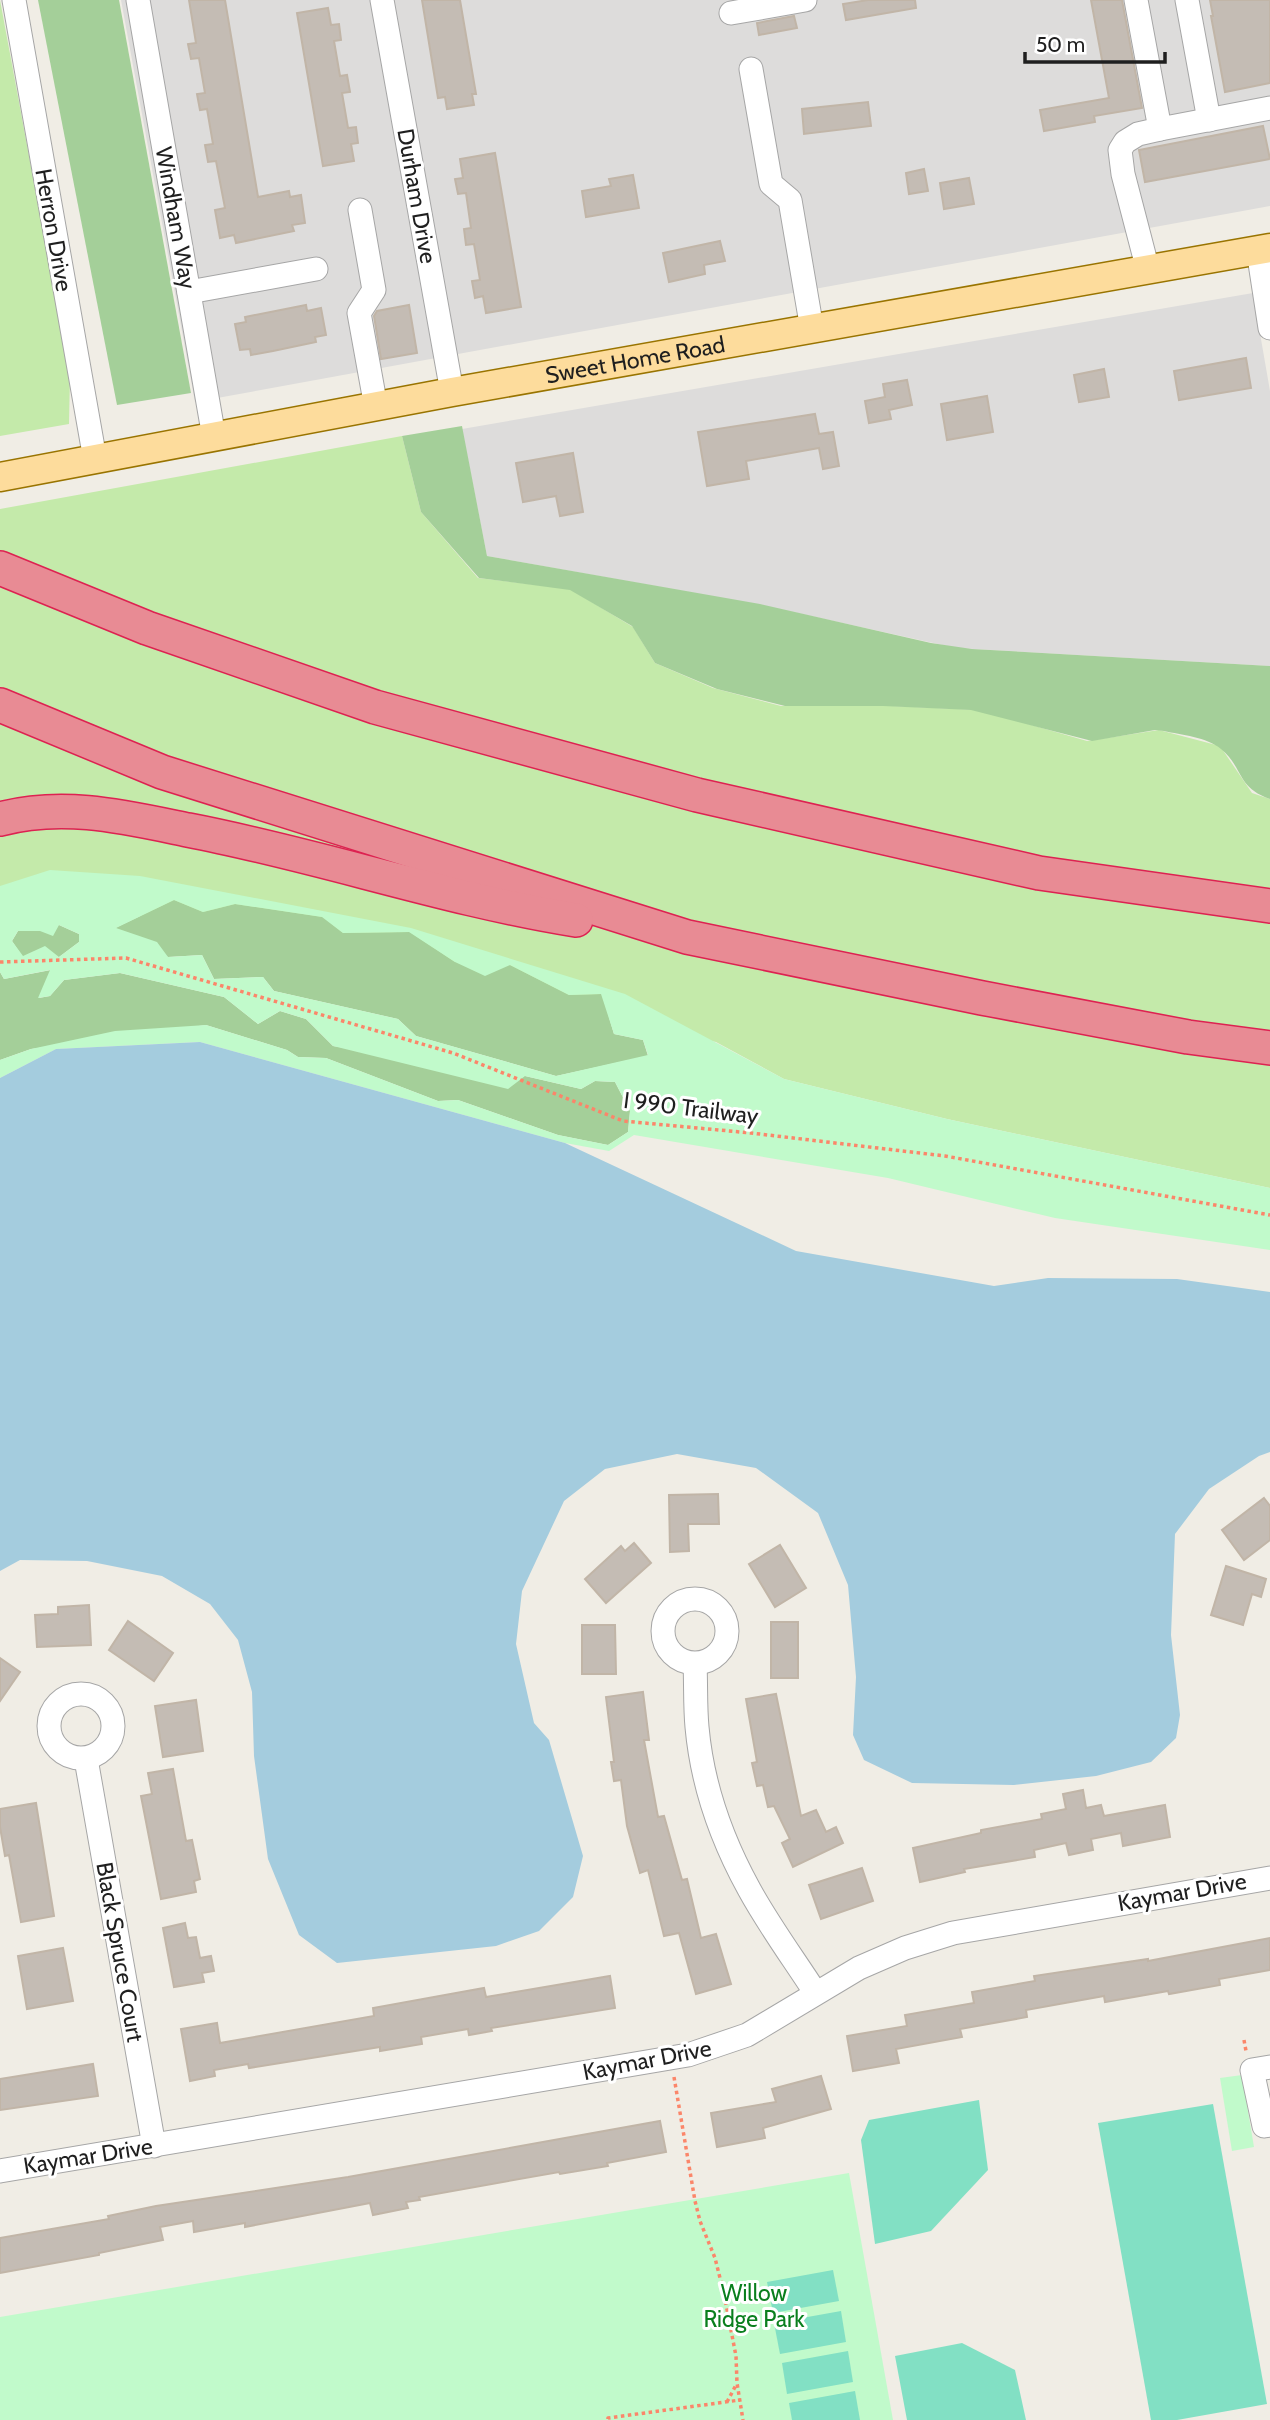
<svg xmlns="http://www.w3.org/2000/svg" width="1270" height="2420" viewBox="0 0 1270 2420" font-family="Cabin,sans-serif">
	<rect width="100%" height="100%" fill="#f0ede5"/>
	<g fill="#dddcdb">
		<polygon points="121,0 1270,0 1270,206 195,402"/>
		<polygon points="1253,293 1270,391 1270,666 956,648 761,605 487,556 462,429"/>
	</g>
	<g fill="#c4eaaa">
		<polygon points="0,0 70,376 69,424 0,436"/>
		<polygon points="402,436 421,512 478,578 570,589 633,627 655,663 713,688 781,706 893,706 979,710 1087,741 1159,730 1220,746 1252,793 1270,799 1270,1188 947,1119 784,1079 716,1042 0,886 0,509"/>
	</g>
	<g fill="#a4cf99">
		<polygon points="38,0 119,0 191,393 117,405"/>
		<path d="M462 426 487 556 760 604 931 643 972 649 1270 666V799C1236 787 1244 768 1221 749 1207 737 1181 735 1164 731L1155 730 1092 741 971 710 883 706H785L717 689 655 663 632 626 570 590 479 578 421 512 402 436Z"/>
		<polygon points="174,900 203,912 235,904 323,917 343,933 410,932 455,962 510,965 569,995 602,994 614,1034 643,1040 648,1056 556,1076 416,1036 398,1019 274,991 263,977 214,979 202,955 168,957 115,928"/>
		<polygon points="59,925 79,934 79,942 59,957 22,956 12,941 18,931 40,931"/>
		<polygon points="51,970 39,998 50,996 64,980 120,973 224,997 258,1024 280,1011 306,1019 333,1046 525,1076 581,1089 595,1081 615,1082 630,1111 628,1132 608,1145 558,1135 458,1100 438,1101 326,1058 298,1057 287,1050 206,1025 31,1049 0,1060 0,972 4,979"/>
	</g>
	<g fill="#c1facb" fill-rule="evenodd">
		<path d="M50 870 140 876 411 928 625 994 784 1079 947 1119 1270 1188V1250L1055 1218 888 1178 634 1135 609 1151 565 1143 200 1042 56 1049 0 1078V1060L31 1049 115 1031 206 1025 287 1050 298 1057 326 1058 438 1101 458 1100 558 1135 608 1145 628 1132 630 1111 615 1082 595 1081 581 1089 525 1076 508 1089 333 1046 306 1019 280 1011 258 1024 224 997 120 973 64 980 50 996 38 998 50 970 4 979 0 972V886ZM174 900 203 912 235 904 322 917 343 933 409 932 455 962 485 976 510 965 569 995 601 994 614 1034 643 1040 648 1055 556 1076 416 1036 398 1019 274 991 263 977 214 979 202 955 168 957 157 942 116 928ZM59 925 79 934V942L59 957 45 946 23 956 12 941 18 931H40L53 936Z"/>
		<polygon points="1242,2075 1254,2147 1232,2151 1220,2078"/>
		<polygon points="849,2173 893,2420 0,2420 0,2317"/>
	</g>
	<g fill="#82e0c4">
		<polygon points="979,2100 988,2170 931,2231 875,2244 861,2140 869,2120"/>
		<polygon points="1213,2104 1267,2404 1177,2420 1151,2420 1098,2123"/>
		<polygon points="833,2270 839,2301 773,2313 767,2282"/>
		<polygon points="841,2311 846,2342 780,2354 774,2323"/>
		<polygon points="962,2343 1015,2370 1026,2420 907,2420 895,2356"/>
		<polygon points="848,2351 853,2382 787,2394 782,2363"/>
		<polygon points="855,2391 860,2420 792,2420 789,2403"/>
	</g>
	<polygon fill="#a4ccde" points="200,1042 565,1143 796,1251 994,1286 1048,1278 1177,1279 1270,1292 1270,1452 1259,1456 1209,1489 1175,1534 1171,1635 1180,1715 1176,1738 1151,1762 1096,1776 1014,1785 912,1783 864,1760 853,1735 856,1677 848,1585 818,1513 756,1468 677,1454 605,1469 564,1501 522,1591 516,1644 534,1723 549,1740 583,1856 573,1897 539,1931 496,1946 337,1963 299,1935 268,1859 254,1756 252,1692 238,1640 210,1604 162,1576 87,1561 20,1560 0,1571 0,1078 56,1049"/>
	<g fill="#c4bcb4" stroke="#c1b5a7" stroke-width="2">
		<polygon points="189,0 225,0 258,197 289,191 290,197 301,195 305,223 292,225 294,231 236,243 234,235 220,238 215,210 225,208 216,161 208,162 205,145 213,144 207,109 200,110 197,94 205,93 199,58 191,59 188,44 196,43"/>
		<polygon points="422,0 460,0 476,94 472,94 474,105 447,109 445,97 438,98"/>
		<polygon points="868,0 915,0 916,8 846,20 843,4"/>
		<polygon points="1091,0 1122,0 1142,108 1094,116 1095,122 1044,131 1040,110 1109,98"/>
		<polygon points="1210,0 1270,0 1270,83 1225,92 1211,16 1213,16"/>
		<polygon points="328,8 331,25 339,24 341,40 334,41 340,76 347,75 350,92 342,93 348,128 356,127 358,143 351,144 354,161 323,166 297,13"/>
		<polygon points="794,16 797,28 759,35 757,23"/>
		<polygon points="868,102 871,126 804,134 802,109"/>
		<polygon points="1263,126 1270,159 1145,182 1139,150"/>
		<polygon points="495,153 521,307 486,313 483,296 475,298 472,281 480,280 474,244 466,245 464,229 471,228 466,193 458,194 455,179 463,178 460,159"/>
		<polygon points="924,169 928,191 909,194 906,173"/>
		<polygon points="633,175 639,208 586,217 582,191 611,186 609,179"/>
		<polygon points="969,178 974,204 944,209 940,183"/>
		<polygon points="720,241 725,261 704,265 705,274 669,282 663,253"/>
		<polygon points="306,305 307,311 321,308 326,335 315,337 316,342 273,351 251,355 250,349 240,350 235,324 246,322 245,317"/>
		<polygon points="409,305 417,353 381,359 374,316 377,311"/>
		<polygon points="1246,358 1251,388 1179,400 1174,371"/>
		<polygon points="1104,369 1109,397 1079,402 1074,375"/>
		<polygon points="907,380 912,405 889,410 891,419 869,423 865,401 885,397 883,384"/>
		<polygon points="987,396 993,432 947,440 941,404"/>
		<polygon points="815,414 819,434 833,432 839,466 823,469 819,448 746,461 749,479 707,486 698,432"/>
		<polygon points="573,453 583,512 560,516 556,496 523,502 516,463"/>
		<polygon points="718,1494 719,1524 688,1524 689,1551 670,1552 669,1495"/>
		<polygon points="1264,1498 1270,1506 1270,1540 1244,1560 1222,1530"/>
		<polygon points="634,1543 651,1563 606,1603 585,1579 621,1546 625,1551"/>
		<polygon points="780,1545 806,1588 775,1607 749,1564"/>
		<polygon points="1226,1566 1266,1579 1261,1597 1252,1594 1243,1625 1211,1615"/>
		<polygon points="89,1605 91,1645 37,1647 35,1615 58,1614 58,1607"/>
		<polygon points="128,1621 173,1653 154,1681 109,1650"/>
		<rect x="771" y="1622" width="27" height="56"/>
		<polygon points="582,1625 615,1625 616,1674 582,1674"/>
		<polygon points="0,1658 20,1672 0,1701"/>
		<polygon points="643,1692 649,1740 644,1740 658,1817 664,1816 682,1880 687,1879 701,1938 716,1934 731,1984 696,1994 679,1933 664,1936 648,1870 640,1873 627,1826 621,1780 614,1781 611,1762 614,1762 606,1697"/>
		<polygon points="776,1694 801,1816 816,1810 826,1832 836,1827 843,1843 793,1867 782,1843 790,1839 774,1806 768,1807 763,1785 757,1786 752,1763 757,1762 746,1699"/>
		<polygon points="196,1700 203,1751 163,1757 155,1706"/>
		<polygon points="173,1769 186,1841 192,1840 200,1879 194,1881 196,1892 161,1899 141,1796 152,1794 148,1773"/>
		<polygon points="1083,1790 1086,1808 1101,1805 1104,1816 1165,1805 1170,1837 1123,1846 1121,1833 1091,1839 1093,1850 1069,1855 1066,1843 1034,1850 1035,1857 964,1869 965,1872 920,1882 913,1848 981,1833 981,1830 1042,1819 1041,1814 1066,1809 1063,1794"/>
		<polygon points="36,1803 54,1916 21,1922 9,1855 5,1856 0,1827 0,1809"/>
		<polygon points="862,1868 873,1901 821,1919 809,1885"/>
		<polygon points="185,1923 188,1938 196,1937 200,1958 211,1956 214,1971 202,1973 204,1982 174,1987 163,1928"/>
		<polygon points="1270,1938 1270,1970 1219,1979 1220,1985 1169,1994 1168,1991 1105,2002 1104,1996 1026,2010 1027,2017 960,2029 962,2037 896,2049 899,2063 853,2071 847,2036 907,2026 905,2015 974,2003 972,1992 1035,1981 1034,1976 1148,1959 1148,1961"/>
		<polygon points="63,1948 73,2001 27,2009 18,1956"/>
		<polygon points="610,1976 615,2008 491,2028 492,2031 469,2035 468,2029 421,2037 422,2044 380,2051 380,2047 249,2068 248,2064 214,2070 215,2076 190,2081 181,2029 217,2023 220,2043 374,2016 373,2008 484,1988 486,1997"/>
		<polygon points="93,2064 98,2096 0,2110 0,2079"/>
		<polygon points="821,2076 831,2109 763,2128 765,2138 717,2147 711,2113 776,2102 772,2089"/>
		<polygon points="660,2121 666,2152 607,2163 608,2166 560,2174 559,2172 419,2197 420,2200 406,2202 408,2208 373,2215 370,2203 245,2227 245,2223 194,2232 193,2221 160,2227 163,2240 99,2253 99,2255 0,2273 0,2238 109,2219 108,2216 156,2206 348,2177"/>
	</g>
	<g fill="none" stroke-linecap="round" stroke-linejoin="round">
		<g stroke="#a6a6a6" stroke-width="25">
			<g id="minor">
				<polyline points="14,0 95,459"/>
				<polyline points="138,0 214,437"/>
				<polyline points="382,0 452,392"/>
				<polyline points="1136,0 1160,129 1270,108"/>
				<polyline points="1187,0 1209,120"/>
				<polyline points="731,13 805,0"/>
				<polyline points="751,69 771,184 790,200 812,329"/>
				<polyline points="360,210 374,290 359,313 376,407"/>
				<polyline points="1258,250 1270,328"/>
				<polyline points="1148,270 1123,174 1120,150 1125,142 1138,134 1160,129"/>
				<polyline points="189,292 316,269"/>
				<circle cx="695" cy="1631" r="32"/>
				<path d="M695 1664C696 1685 695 1706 697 1727 702 1783 722 1840 749 1889 768 1924 793 1958 815 1992"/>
				<circle cx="81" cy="1726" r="32"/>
				<polyline points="86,1759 154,2146"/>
				<polyline points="1270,2067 1252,2070 1264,2126 1270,2125"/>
				<polyline points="0,2171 688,2055 747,2035 859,1968 905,1948 953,1933 1270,1878"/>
			</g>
		</g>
		<g stroke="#997400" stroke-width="31">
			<g id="major">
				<path id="s1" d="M0 477 452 392 1270 248"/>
			</g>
		</g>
		<g stroke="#dd2251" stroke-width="36">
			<g id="highway">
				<polyline points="0,568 147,628 375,707 697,795 1039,873 1270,906"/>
				<polyline points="0,705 162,772 687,937 982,998 1188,1037 1270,1048"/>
				<path d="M0 819C64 802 125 817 188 830 319 855 445 899 576 920"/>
			</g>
		</g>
		<g stroke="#fb866a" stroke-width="3.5" stroke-dasharray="3.5 3.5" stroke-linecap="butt">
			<polyline points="0,962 126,958 453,1053 623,1121 751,1133 945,1156 1270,1215"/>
			<polyline points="1244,2040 1246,2051"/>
			<polyline points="674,2077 695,2201 700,2221 715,2258 724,2294 736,2356 737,2383 743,2420"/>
			<polyline points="727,2402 736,2385"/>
			<polyline points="608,2419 608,2418 740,2400"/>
		</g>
		<use href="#minor" stroke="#fff" stroke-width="23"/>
		<use href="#major" stroke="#fddc9c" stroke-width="28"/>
		<use href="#highway" stroke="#e88b94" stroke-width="33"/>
	</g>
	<g text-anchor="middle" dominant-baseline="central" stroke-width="6" stroke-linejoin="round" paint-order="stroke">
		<g font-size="23" fill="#1f1f1f" stroke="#fff">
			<text transform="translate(417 196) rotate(80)">Durham Drive</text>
			<text transform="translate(176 218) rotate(80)">Windham Way</text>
			<text transform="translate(54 230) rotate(80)">Herron Drive</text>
			<text stroke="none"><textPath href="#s1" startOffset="646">Sweet Home Road</textPath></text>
			<text transform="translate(691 1108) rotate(7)">I 990 Trailway</text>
			<text transform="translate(1182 1892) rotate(-10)">Kaymar Drive</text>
			<text transform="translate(120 1952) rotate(80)">Black Spruce Court</text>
			<text transform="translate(647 2060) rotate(-11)">Kaymar Drive</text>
			<text transform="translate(88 2156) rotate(-9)">Kaymar Drive</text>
		</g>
		<g font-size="23" fill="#0a7f1e" stroke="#fff">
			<text x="754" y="2293">Willow<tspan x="754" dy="26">Ridge Park</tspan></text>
		</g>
	</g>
	<path d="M1025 52v10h140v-10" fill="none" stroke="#1f1f1f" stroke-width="3.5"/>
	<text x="1036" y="52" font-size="21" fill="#1f1f1f" stroke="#ffffff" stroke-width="5" paint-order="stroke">50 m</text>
</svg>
